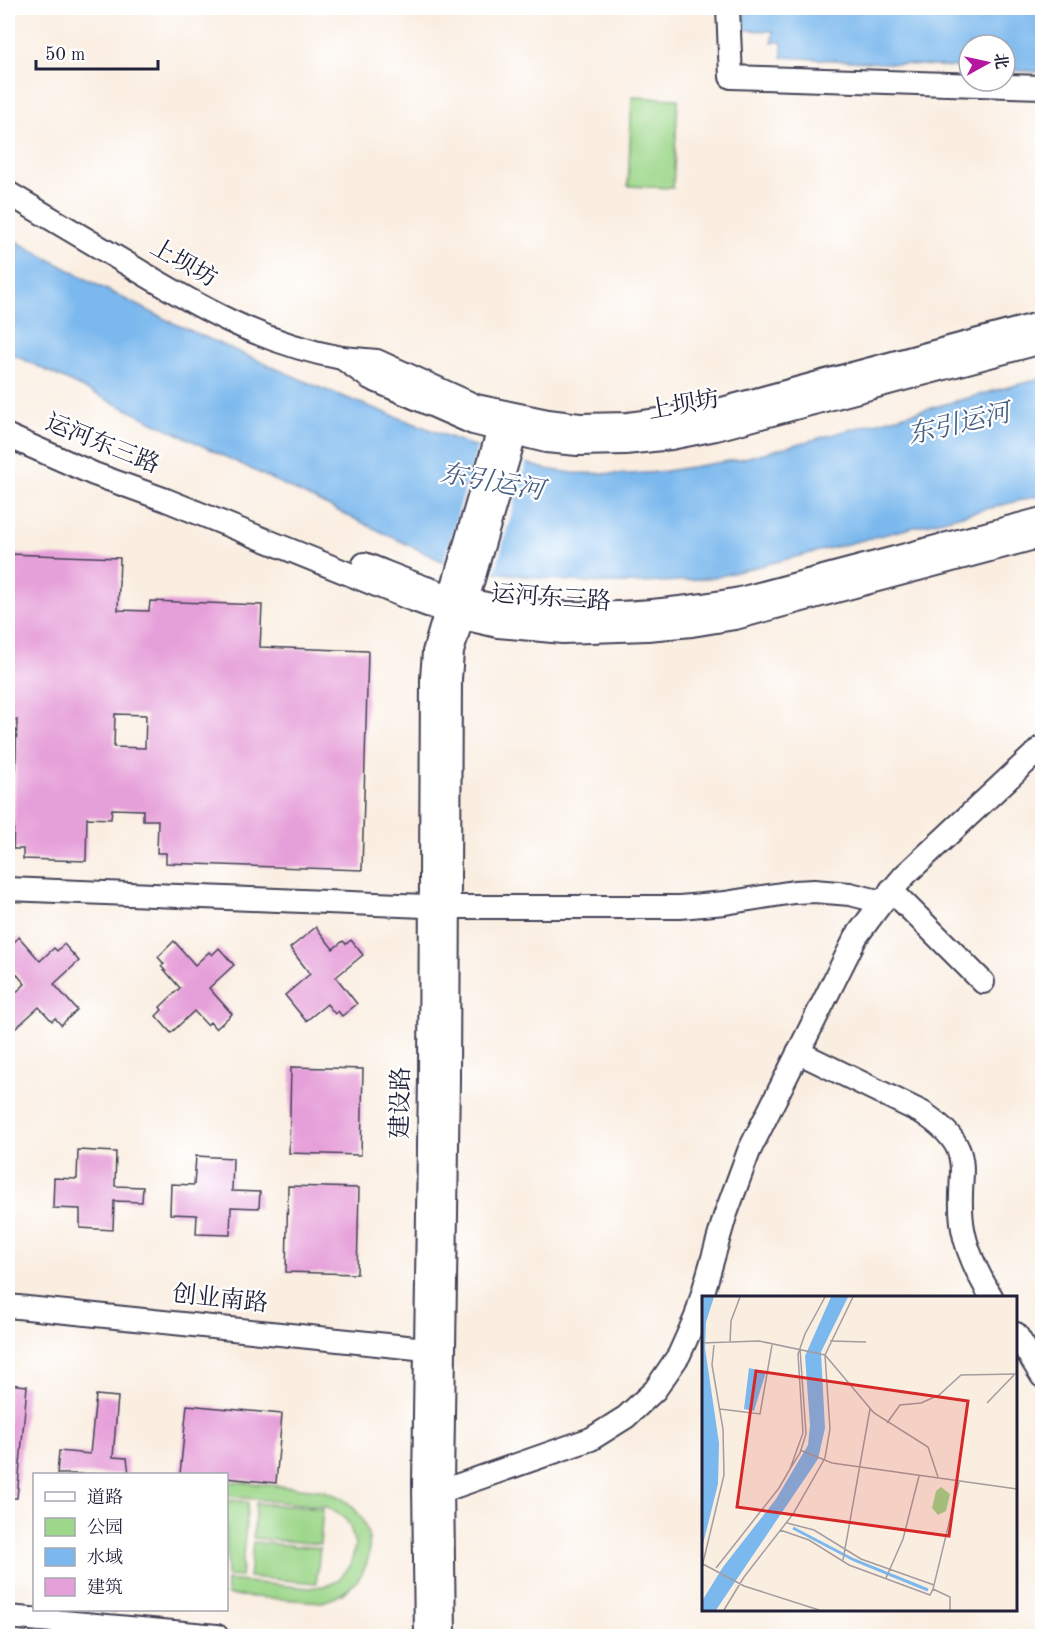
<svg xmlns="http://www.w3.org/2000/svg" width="1050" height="1644" viewBox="0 0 1050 1644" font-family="'Old Standard TT','Noto Serif SC',serif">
	<rect width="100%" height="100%" fill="#fff"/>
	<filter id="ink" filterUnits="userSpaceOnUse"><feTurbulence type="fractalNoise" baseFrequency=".0167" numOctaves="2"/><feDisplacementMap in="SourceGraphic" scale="12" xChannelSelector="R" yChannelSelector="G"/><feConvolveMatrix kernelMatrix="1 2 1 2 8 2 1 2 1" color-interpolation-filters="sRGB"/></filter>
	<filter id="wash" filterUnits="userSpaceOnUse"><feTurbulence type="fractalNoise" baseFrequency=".008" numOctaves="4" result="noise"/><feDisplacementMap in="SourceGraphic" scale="24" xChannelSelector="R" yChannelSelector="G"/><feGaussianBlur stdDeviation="1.35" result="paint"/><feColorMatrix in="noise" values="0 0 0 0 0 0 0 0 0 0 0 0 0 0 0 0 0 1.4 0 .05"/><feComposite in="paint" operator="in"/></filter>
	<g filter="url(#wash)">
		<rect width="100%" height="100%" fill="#faeee1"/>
		<g fill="#9dd78a" stroke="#607c62" stroke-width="1.5">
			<polygon points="632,97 678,99 673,188 628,186"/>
			<path d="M227 1481 320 1490C385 1505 386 1585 322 1602L227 1595V1580L309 1588 329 1585 338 1580 351 1565 355 1545 350 1526 344 1517 327 1507 227 1496Z"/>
			<polygon points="226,1500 248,1502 241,1577 227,1576"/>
			<polygon points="256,1503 323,1509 320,1544 253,1538"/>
			<polygon points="253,1542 320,1548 316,1583 249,1577"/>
		</g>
		<g fill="#7ab8ed" stroke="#4e6d94" stroke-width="1.5">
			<polygon points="745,8 1042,8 1042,72 1005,70 1005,45 969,45 969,68 782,57 782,42 772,42 773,31 743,30"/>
			<path d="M8 237 99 286 171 322 318 387 468 444 545 469 573 473 631 474 660 472 741 459 1042 378V495L716 577C621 590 541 581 448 564L8 352Z"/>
		</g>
		<polygon fill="#faeee1" points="478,444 527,460 494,575 443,565"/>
		<g id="blocks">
			<g fill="#e6a0d9" fill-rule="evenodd">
				<path d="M8 554 120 558 118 610 149 611 150 601 262 605 260 647 368 651 362 870 166 863V853H157L158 820H143V810L112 809 111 819 87 818 86 861 23 859V849H13L17 720H8ZM115 714 146 715 145 748 114 747Z"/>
				<polygon points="316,927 333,949 343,941 346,944 351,940 363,955 336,977 357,1004 342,1016 338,1011 335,1014 327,1004 306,1021 285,995 310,974 290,948"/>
				<polygon points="19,937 40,961 54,948 57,951 64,944 79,961 54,984 77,1010 61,1025 55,1018 52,1021 39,1007 15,1029 8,1020 8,1000 25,984 8,964 8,948"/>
				<polygon points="174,941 195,965 209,952 212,955 219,948 234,965 209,988 232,1014 216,1029 210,1022 207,1025 194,1011 171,1033 156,1016 162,1010 160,1007 180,988 161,966 164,964 158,957"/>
				<polygon points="291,1067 363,1069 361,1155 289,1153"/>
				<polygon points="78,1150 116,1152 115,1186 143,1187 142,1202 114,1201 113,1230 80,1228 80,1209 53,1208 54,1178 77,1179"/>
				<polygon points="196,1156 233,1158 232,1191 260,1192 259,1208 231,1207 230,1235 196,1234 197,1215 170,1214 171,1184 194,1185"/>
				<polygon points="288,1186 359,1188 357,1274 286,1272"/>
				<polygon points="8,1384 27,1386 17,1498 8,1498"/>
				<polygon points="96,1395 118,1397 113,1457 127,1458 129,1474 57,1474 59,1451 90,1454"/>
				<polygon points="187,1405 282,1414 276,1483 226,1478 226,1474 180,1474"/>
			</g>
		</g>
	</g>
	<g filter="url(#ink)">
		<use href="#blocks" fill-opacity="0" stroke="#424154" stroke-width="1.5"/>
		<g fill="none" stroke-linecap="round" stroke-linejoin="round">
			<g stroke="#424154" stroke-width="26">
				<g id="minor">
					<polyline points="728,8 731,77 1042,87"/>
					<path d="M8 193C47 216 86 239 126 263 195 305 260 343 342 358"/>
					<polyline points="1042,323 718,410 674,418 628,424 580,425 548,421 476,406 377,361 342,358 370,378 473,423 546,441 578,444 625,443 671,438 716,429 1042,342"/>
					<polyline points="8,436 94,474 166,500 411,599 463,618 498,626 563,632 647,629 692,625 735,618 1042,536"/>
					<path d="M364 564C398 577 432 592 467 600 557 621 650 615 740 599L1042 519"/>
					<polyline points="8,889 449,907 680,907 725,903 794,892 814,891 850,894 882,902"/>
					<polyline points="891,890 983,982"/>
					<path d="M798 1052 923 1113C983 1153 953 1173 963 1229 967 1252 980 1278 992 1298"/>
					<polyline points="8,1306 426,1349"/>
					<polyline points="1016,1334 1042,1376"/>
					<polyline points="442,1491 591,1439 626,1417 655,1390 679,1355 696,1317 725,1216 749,1151 856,937 882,902 905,875 1042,747"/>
					<polyline points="8,1617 217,1636"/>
					<polyline points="426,1636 424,1484 430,1078 432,678 434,652 503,415"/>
					<polyline points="444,1636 442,1484 448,1078 450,679 452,652 519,421"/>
				</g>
			</g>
			<use href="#minor" stroke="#fff" stroke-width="22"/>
		</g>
	</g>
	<g text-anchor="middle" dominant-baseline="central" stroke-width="4.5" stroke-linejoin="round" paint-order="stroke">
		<g font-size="24" fill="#22223b" stroke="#fff">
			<text transform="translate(183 264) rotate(30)">上坝坊</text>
			<text transform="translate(684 406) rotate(-10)">上坝坊</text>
			<text transform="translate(102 445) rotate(22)">运河东三路</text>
			<text transform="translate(551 599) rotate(4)">运河东三路</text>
			<text transform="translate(402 1103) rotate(-89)">建设路</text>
			<text transform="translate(220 1300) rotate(6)">创业南路</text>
		</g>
		<g font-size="26" font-style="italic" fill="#455e82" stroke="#fff">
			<text transform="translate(959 425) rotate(-13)">东引运河</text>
			<text transform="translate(492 483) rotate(10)">东引运河</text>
		</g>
	</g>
	<g transform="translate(702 1296)">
		<rect width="315" height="315" fill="#faeee1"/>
		<path d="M239 191 248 198 244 215 236 219 230 212 234 195Z" fill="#9dd78a"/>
		<path d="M0 1H12L4 26 3 52 17 147 16 188 0 252ZM129 1H146L119 56 123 132 116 163 14 314H0V305L21 271 74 203 106 149 108 129 103 60ZM47 72 64 76 52 115 42 113Z" fill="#7ab8ed"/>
		<path fill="none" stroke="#7ab8ed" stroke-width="3" d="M91 232 152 264 226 294"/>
		<path fill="none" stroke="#a49c9f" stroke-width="1.5" d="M128 45 164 46M28 46 29 25 38 1M0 47 57 45 123 59 172 117 226 151 236 181M98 53 104 138 98 157 88 173 101 137 96 58 103 38 123 1M285 107 312 79M18 113 58 118 70 49M185 127 198 109 219 107 237 99 259 79 315 78M98 154 130 167 315 193M85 227 112 234 159 263 232 289M78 234 107 244 147 269 228 299 231 293M141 264 168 113M1 268 42 290 117 314M0 271 22 179 21 133 10 69 12 49M14 272 77 192 88 173M184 282 201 243 217 180M22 314 42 281 91 218 123 162 128 133 123 59 151 1M248 314V301L231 293 257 186"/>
		<path fill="#d62828" fill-opacity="0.15" stroke="#d62828" stroke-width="3" d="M54 75 266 105 247 240 35 211Z"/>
		<rect width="315" height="315" fill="none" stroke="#22223b" stroke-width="3"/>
	</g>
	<rect width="1050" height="1644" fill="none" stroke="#fff" stroke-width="30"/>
	<rect x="33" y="1473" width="195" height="138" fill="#ffffff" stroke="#a7a7b1" stroke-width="1.5"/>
	<rect x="45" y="1492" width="30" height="9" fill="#ffffff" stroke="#a7a7b1" stroke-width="1.5"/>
	<text x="87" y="1503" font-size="18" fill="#22223b">道路</text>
	<rect x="45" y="1518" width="30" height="18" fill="#9dd78a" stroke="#a7a7b1" stroke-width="1.5"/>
	<text x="87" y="1533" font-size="18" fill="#22223b">公园</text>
	<rect x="45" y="1548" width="30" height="18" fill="#7ab8ed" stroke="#a7a7b1" stroke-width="1.5"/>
	<text x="87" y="1563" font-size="18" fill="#22223b">水域</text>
	<rect x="45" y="1578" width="30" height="18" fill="#e6a0d9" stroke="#a7a7b1" stroke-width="1.5"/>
	<text x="87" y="1593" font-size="18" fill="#22223b">建筑</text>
	<g transform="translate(987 63) rotate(82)"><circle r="28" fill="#ffffff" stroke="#a7a7b1" stroke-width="1.5"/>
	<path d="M0-4.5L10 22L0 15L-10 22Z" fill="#b5179e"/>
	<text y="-9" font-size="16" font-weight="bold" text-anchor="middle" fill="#22223b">北</text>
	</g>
	<path d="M36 60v9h122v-9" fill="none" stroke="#22223b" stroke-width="3"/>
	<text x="45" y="60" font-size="18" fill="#22223b" stroke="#ffffff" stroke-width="4.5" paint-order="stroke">50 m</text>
</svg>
